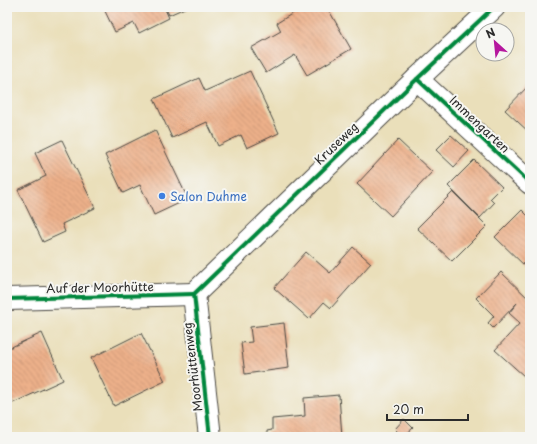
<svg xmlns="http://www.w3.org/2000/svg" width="537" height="444" viewBox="0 0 537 444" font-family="'Playpen Sans',sans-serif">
	<defs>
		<pattern id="building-back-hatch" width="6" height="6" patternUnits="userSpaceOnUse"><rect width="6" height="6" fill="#edb08a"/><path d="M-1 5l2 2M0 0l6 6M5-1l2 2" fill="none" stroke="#c08f71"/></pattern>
	</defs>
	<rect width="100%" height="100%" fill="#f6f6f2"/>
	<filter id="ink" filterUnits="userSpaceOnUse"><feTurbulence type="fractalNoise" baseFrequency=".025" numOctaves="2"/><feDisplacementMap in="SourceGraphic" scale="8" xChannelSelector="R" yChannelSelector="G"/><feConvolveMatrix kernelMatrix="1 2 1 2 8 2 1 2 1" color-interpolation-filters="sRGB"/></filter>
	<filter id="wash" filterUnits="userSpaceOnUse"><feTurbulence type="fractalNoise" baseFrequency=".012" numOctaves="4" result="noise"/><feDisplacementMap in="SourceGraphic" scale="16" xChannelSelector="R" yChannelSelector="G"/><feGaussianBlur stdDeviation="0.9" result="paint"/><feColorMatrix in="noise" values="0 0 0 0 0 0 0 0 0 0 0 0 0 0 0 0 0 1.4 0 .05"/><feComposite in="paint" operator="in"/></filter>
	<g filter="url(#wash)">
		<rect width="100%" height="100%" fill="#eadfba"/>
		<g id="blocks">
			<g fill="url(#building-back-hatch)">
				<polygon points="103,7 164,7 169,18 139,33 134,23 115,32"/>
				<polygon points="165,7 187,7 169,15"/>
				<polygon points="303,7 327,7 351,49 307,75 295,55 266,73 251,48 281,31 277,23"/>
				<polygon points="250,71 279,133 247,148 241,135 218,146 207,122 172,138 154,99 199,78 205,91"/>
				<polygon points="530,84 530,133 505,110"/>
				<polygon points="155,130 188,199 154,215 140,185 123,193 105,155"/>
				<polygon points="451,135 469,151 454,167 436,150"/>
				<polygon points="62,140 95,208 62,224 65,232 43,242 18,190 46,176 35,153"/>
				<polygon points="398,140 432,172 391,216 357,184"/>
				<polygon points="474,160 502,187 490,199 494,203 480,218 448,186"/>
				<polygon points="453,192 487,226 452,261 417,228"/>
				<polygon points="522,210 530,218 530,266 528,269 495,237"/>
				<polygon points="353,247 371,263 331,308 324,302 309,319 274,288 306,252 330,273"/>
				<polygon points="501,272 530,300 530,369 524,376 495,350 520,323 509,313 517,303 493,328 488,323 494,316 476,298"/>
				<polygon points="284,323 289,368 245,374 241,343 252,342 250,327"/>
				<polygon points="42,333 63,380 13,403 7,391 7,349"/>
				<polygon points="141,333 165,381 114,406 91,358"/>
				<polygon points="339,395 342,437 267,437 267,431 272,430 272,419 305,416 304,398"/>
				<polygon points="404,419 413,428 403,437 395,429"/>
			</g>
		</g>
	</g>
	<g filter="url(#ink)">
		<use href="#blocks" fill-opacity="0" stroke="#484640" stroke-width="1"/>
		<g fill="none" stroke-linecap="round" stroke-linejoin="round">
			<g stroke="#484640" stroke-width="24">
				<g id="minor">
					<polyline points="417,79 530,183"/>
					<polyline points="194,294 417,79 494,7"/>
					<polyline points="194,294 210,437"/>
					<polyline points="7,299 194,294"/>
				</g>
			</g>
			<use href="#minor" stroke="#fff" stroke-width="22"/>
			<g stroke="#f6f6f2" stroke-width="6">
				<g id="cycleway">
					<polyline points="417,79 530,183"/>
					<polyline points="194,294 417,79 494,7"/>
					<polyline points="194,294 210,437"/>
					<polyline points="7,299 194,294"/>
				</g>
			</g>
			<use href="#cycleway" stroke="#00873e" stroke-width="4"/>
		</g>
	</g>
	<circle fill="#3f7fe0" stroke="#f6f6f2" stroke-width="1.5" cx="162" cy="196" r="4"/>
	<g text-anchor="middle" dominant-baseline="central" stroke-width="4" stroke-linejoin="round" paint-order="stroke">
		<g font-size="12" fill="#2b2b2b" stroke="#f6f6f2">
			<text transform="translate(480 124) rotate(43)">Immengarten</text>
			<text transform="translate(336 143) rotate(-44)">Kruseweg</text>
			<text transform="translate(100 287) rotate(-1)">Auf der Moorhütte</text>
			<text transform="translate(192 367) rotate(-97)">Moorhüttenweg</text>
		</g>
		<g font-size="12" fill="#366cbe" stroke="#f6f6f2" text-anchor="start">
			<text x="170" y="196">Salon Duhme</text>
		</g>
	</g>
	<rect width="537" height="444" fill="none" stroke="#f6f6f2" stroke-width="24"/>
	<g transform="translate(495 42) rotate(333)"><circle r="19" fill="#f6f6f2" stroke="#a5a5a2"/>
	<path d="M0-3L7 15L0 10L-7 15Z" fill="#b5179e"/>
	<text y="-6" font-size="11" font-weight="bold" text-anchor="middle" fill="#2b2b2b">N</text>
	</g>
	<path d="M387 414v6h81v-6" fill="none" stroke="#2b2b2b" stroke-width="2"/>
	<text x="393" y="414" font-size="12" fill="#2b2b2b" stroke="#f6f6f2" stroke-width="3" paint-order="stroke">20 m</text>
</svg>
